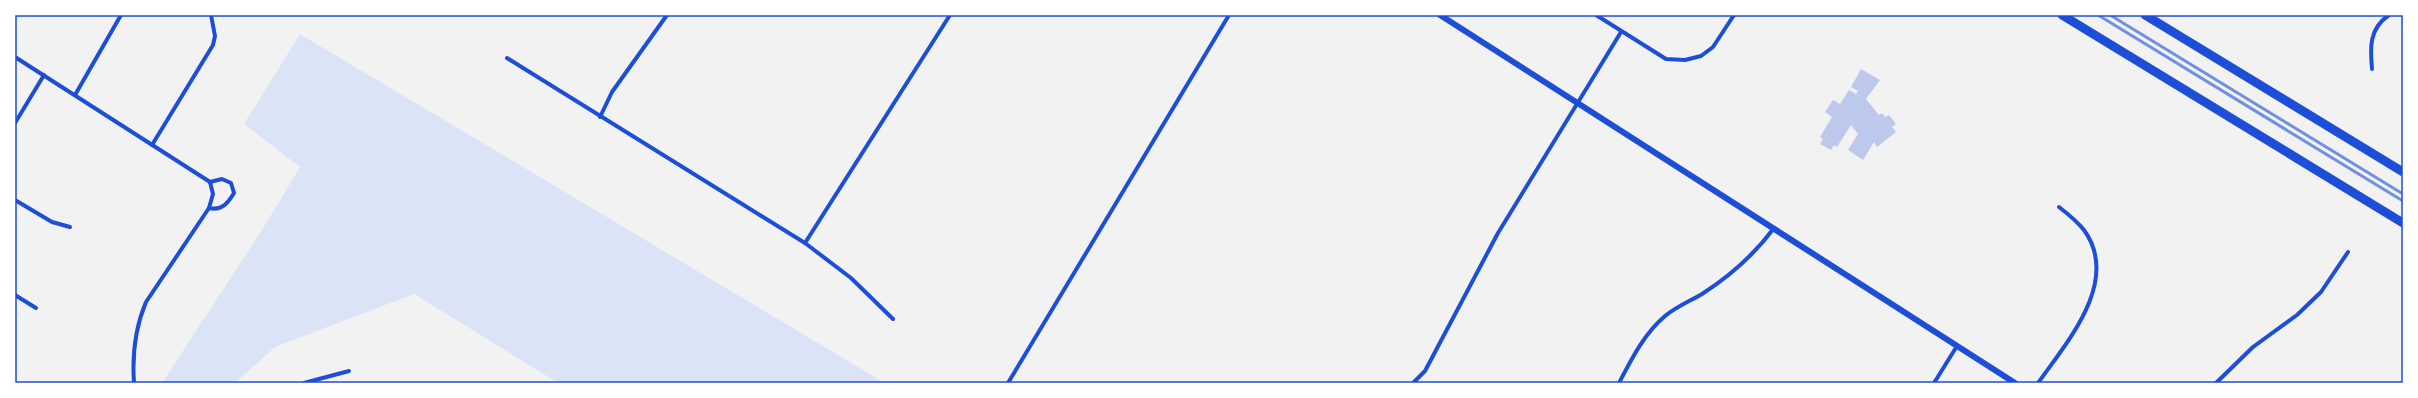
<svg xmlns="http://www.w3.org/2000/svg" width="2418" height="398" viewBox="0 0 2418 398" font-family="'Varela Round',sans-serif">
	<rect width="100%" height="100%" fill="#f2f2f2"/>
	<polygon fill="#dbe4f7" points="300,34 885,383 558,383 414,294 275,347 235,383 162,383 262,230 300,167 244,124"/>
	<polygon fill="#bdc9ec" points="1861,69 1880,80 1866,99 1879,115 1882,113 1885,117 1889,115 1896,124 1892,127 1896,132 1877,147 1874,142 1863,160 1848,150 1858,134 1851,125 1837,147 1834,145 1831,150 1820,144 1823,139 1820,137 1832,117 1825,112 1833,100 1840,104 1849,90 1856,94 1858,91 1851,87"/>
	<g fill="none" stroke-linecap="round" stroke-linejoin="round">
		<g stroke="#1d4ed8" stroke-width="4">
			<polyline points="1596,15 1666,59 1685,60 1701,56 1713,47 1734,15"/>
			<polyline points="15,57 210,182"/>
			<polyline points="507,58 805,243 851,278 893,319"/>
			<path d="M2372 69C2370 47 2369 29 2389 15"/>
			<polyline points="75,95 121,15"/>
			<polyline points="600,117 612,92 667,15"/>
			<polyline points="15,123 44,75"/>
			<polyline points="152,145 213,45 215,36 211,15"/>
			<polyline points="15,200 52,222 70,227"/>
			<path d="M209 208C222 211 228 203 234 193L231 183 222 179 210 182"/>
			<polyline points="805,243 950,15"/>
			<polyline points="15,295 36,308"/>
			<path d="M134 383C132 354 135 328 146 302L209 208 213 194 210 182"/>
			<polyline points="304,383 349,371"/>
			<polyline points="1008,383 1229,15"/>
			<polyline points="1413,383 1425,371 1498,233 1621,32"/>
			<path d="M1619 383C1632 358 1644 334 1665 316 1676 307 1690 301 1702 294 1730 276 1754 255 1774 228"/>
			<polyline points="1934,383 1957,346"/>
			<path d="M2038 383C2067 342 2121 281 2084 230 2077 221 2068 214 2059 207"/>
			<polyline points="2216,383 2253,347 2297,315 2321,292 2348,252"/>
		</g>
		<polyline stroke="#1d4ed8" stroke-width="6" points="1440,15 2015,383"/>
		<g stroke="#1d4ed8" stroke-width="9">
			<polyline points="2062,15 2403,223"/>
			<polyline points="2145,15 2403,172"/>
		</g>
		<g stroke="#7290e2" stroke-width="3">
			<polyline points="2098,15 2403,201"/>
			<polyline points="2110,15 2403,194"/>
		</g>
	</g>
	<rect width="2418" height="398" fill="none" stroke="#ffffff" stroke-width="32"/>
	<rect x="16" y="16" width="2386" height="366" fill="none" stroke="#1d4ed8" stroke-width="1.5"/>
</svg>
